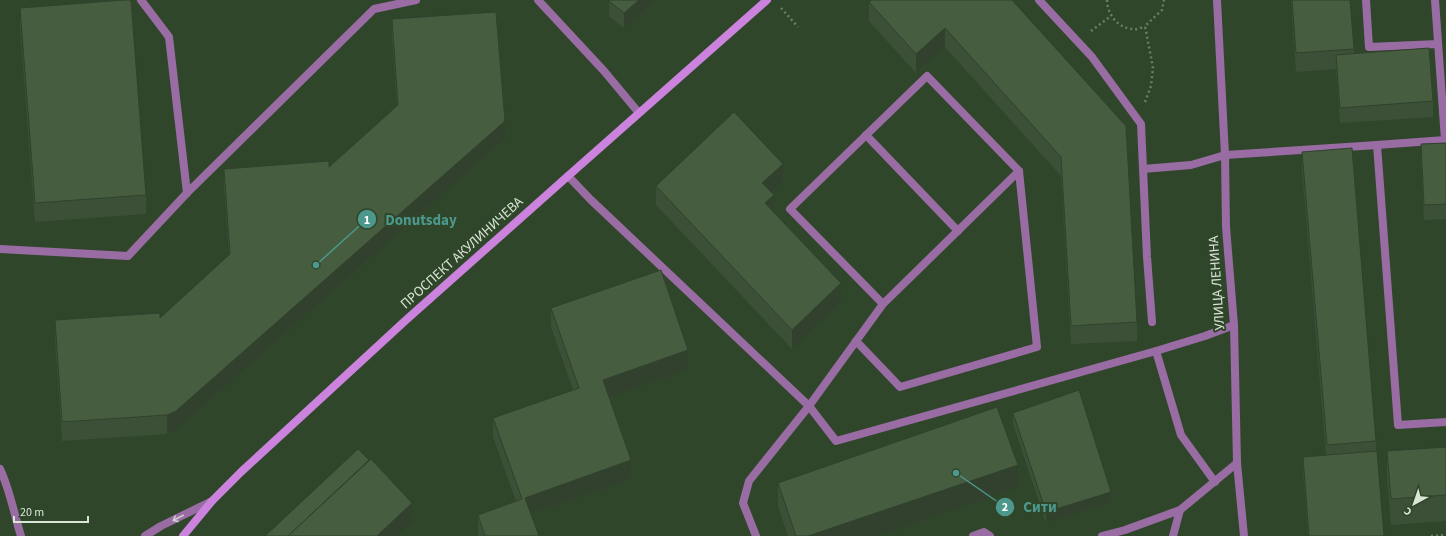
<svg xmlns="http://www.w3.org/2000/svg" width="1446" height="536" viewBox="0 0 1446 536" font-family="'Source Sans 3',sans-serif">
	<rect width="100%" height="100%" fill="#30462b"/>
	<g fill="none" stroke-linecap="round" stroke-linejoin="round">
		<g stroke="#6a7d65" stroke-width="2.5" stroke-dasharray="2 3" stroke-linecap="butt">
			<path d="M1107 0C1107 14 1118 28 1132 29 1136 30 1141 28 1145 26"/>
			<polyline points="781,8 798,27"/>
			<polyline points="1091,31 1111,16"/>
			<polyline points="1145,102 1151,86 1153,68 1145,26 1162,10 1164,0"/>
			<polyline points="1431,536 1446,535"/>
		</g>
		<g stroke="#996ca4" stroke-width="8">
			<polyline points="141,0 169,37 187,193"/>
			<polyline points="538,0 604,71 639,113"/>
			<polyline points="1039,0 1092,57 1141,124 1147,257 1152,322"/>
			<polyline points="1366,0 1369,47 1438,44"/>
			<polyline points="1435,0 1445,140 1377,145 1398,425 1446,422"/>
			<polyline points="866,135 958,231"/>
			<polyline points="1143,169 1191,165 1225,155 1377,145"/>
			<polyline points="568,176 591,200 809,406 749,481 743,503 756,536"/>
			<polyline points="0,249 128,256 187,193 374,9 416,0"/>
			<polyline points="883,304 1019,171 927,76 790,209 883,304 809,406 836,441 1156,351 1205,336 1234,325"/>
			<polyline points="856,341 900,387 1037,347 1019,171"/>
			<polyline points="1156,351 1181,435 1215,482"/>
			<polyline points="1237,463 1244,536"/>
			<polyline points="973,536 984,532 990,536"/>
			<polyline points="1102,536 1125,530 1180,510"/>
		</g>
		<g stroke="#996ca4" stroke-width="8">
			<path d="M0 469C10 490 14 514 21 536"/>
			<polyline points="145,536 161,526 212,501"/>
			<polyline points="1173,536 1180,510 1237,463 1234,325 1226,227 1225,155 1217,0"/>
		</g>
		<polyline stroke="#cb83dd" stroke-width="8" points="183,536 212,501 241,472 406,320 568,176 767,0"/>
	</g>
	<g fill="#3c5037">
		<polygon points="609,0 657,0 624,28 609,16"/>
		<polygon points="1012,0 1137,322 1137,341 1071,344 1061,176 945,47 916,73 869,21 869,2"/>
		<polygon points="1291,0 1350,0 1354,53 1433,101 1433,117 1340,123 1336,69 1296,72"/>
		<polygon points="20,8 146,195 146,214 35,222 20,27"/>
		<polygon points="392,19 505,139 176,430 167,434 62,441 55,339 55,320 160,318 229,255 224,188 224,169 329,167 397,106 392,38"/>
		<polygon points="1446,143 1446,219 1424,220 1421,160 1421,144"/>
		<polygon points="1302,152 1376,441 1376,451 1384,536 1308,536 1303,472 1303,457 1326,455 1302,171"/>
		<polygon points="783,182 772,193 774,213 841,302 792,349 656,205 656,186"/>
		<polygon points="551,308 688,369 609,396 631,479 531,514 539,536 479,536 478,534 478,515 516,501 493,437 493,418 573,390 551,327"/>
		<polygon points="1013,413 1111,503 1046,523 1013,424"/>
		<polygon points="1446,447 1446,521 1391,525 1387,477 1387,451"/>
		<polygon points="778,483 1018,488 877,536 788,536 778,506"/>
	</g>
	<g fill="#31412d">
		<polygon points="639,0 657,0 624,28 624,13"/>
		<polygon points="945,28 945,47 916,73 916,54"/>
		<polygon points="505,121 505,139 176,430 167,434 167,415"/>
		<polygon points="783,164 783,182 762,202 762,183"/>
		<polygon points="774,195 774,214 765,203"/>
		<polygon points="841,283 841,302 792,349 792,330"/>
		<polygon points="688,350 688,369 603,399 603,380"/>
		<polygon points="631,460 631,479 525,516 525,498"/>
		<polygon points="1018,465 1018,488 877,536 808,536"/>
		<polygon points="1111,492 1111,503 1046,523 1046,512"/>
		<polygon points="412,503 412,522 397,536 377,536"/>
	</g>
	<g fill="#465d40" stroke="#31412d">
		<polygon points="124,0 131,0 146,195 35,203 20,8"/>
		<polygon points="609,0 639,0 624,13 609,1"/>
		<polygon points="872,0 1012,0 1126,126 1137,322 1071,326 1061,157 945,28 916,54 869,2"/>
		<polygon points="1292,0 1350,0 1354,49 1296,53"/>
		<polygon points="496,12 505,121 176,411 167,415 62,422 55,320 160,313 160,318 230,254 224,169 329,161 329,167 398,105 392,19"/>
		<polygon points="1429,48 1433,101 1340,108 1336,55"/>
		<polygon points="734,112 783,164 762,183 774,195 765,203 841,283 792,330 656,186"/>
		<polygon points="1446,143 1446,204 1424,205 1421,144"/>
		<polygon points="1352,148 1376,441 1327,445 1302,152"/>
		<polygon points="661,270 688,350 603,380 631,460 525,498 539,536 485,536 478,515 522,499 493,418 579,388 551,308"/>
		<polygon points="1079,390 1111,492 1046,512 1013,413"/>
		<polygon points="997,407 1018,465 808,536 796,536 778,483"/>
		<polygon points="1446,447 1446,495 1391,499 1387,451"/>
		<polygon points="358,449 369,460 288,536 265,536"/>
		<polygon points="1377,451 1384,536 1309,536 1303,457"/>
		<polygon points="371,459 412,503 377,536 288,536"/>
	</g>
	<defs><path id="oneway-shaft" d="M-6 0H5M1.5-3L5.5 0L1.5 3" fill="none" stroke-width="1.6" stroke-linecap="round" stroke-linejoin="round"/></defs>
	<use stroke="#cccecc" href="#oneway-shaft" transform="translate(178 518) rotate(153)"/>
	<g text-anchor="middle" dominant-baseline="central" stroke-width="4" stroke-linejoin="round" paint-order="stroke">
		<g font-size="14" fill="#d9e6d6" stroke="#30462b">
			<text transform="translate(462 253) rotate(-42)">ПРОСПЕКТ АКУЛИНИЧЕВА</text>
			<text transform="translate(1217 283) rotate(-94)">УЛИЦА ЛЕНИНА</text>
		</g>
	</g>
	<path fill="none" stroke="#4c988d" stroke-width="1.5" d="M316 265L367 219M956 473L1005 507"/>
	<g fill="#4c988d" stroke="#30462b" stroke-width="1.5">
		<circle cx="316" cy="265" r="4"/>
		<circle cx="956" cy="473" r="4"/>
		<circle cx="367" cy="219" r="10"/>
		<circle cx="1005" cy="507" r="10"/>
	</g>
	<g font-size="12" text-anchor="middle" font-weight="bold" fill="#fff">
		<text x="367" y="224">1</text>
		<text x="1005" y="511">2</text>
	</g>
	<g font-size="15" text-anchor="middle" font-weight="bold" fill="#4c988d" stroke="#30462b" stroke-width="4" stroke-linejoin="round" paint-order="stroke">
		<text x="421" y="225">Donutsday</text>
		<text x="1040" y="512">Сити</text>
	</g>
	<g transform="translate(1414 504) rotate(220)" stroke="#30462b" stroke-width="3" paint-order="stroke">
	<path d="M0-3L7 15L0 10L-7 15Z" fill="#d9e6d6"/>
	<text y="-6" font-size="11" font-weight="bold" text-anchor="middle" fill="#d9e6d6">С</text>
	</g>
	<path d="M14 516v6h74v-6" fill="none" stroke="#d9e6d6" stroke-width="2"/>
	<text x="20" y="516" font-size="12" fill="#d9e6d6" stroke="#30462b" stroke-width="3" paint-order="stroke">20 m</text>
</svg>
